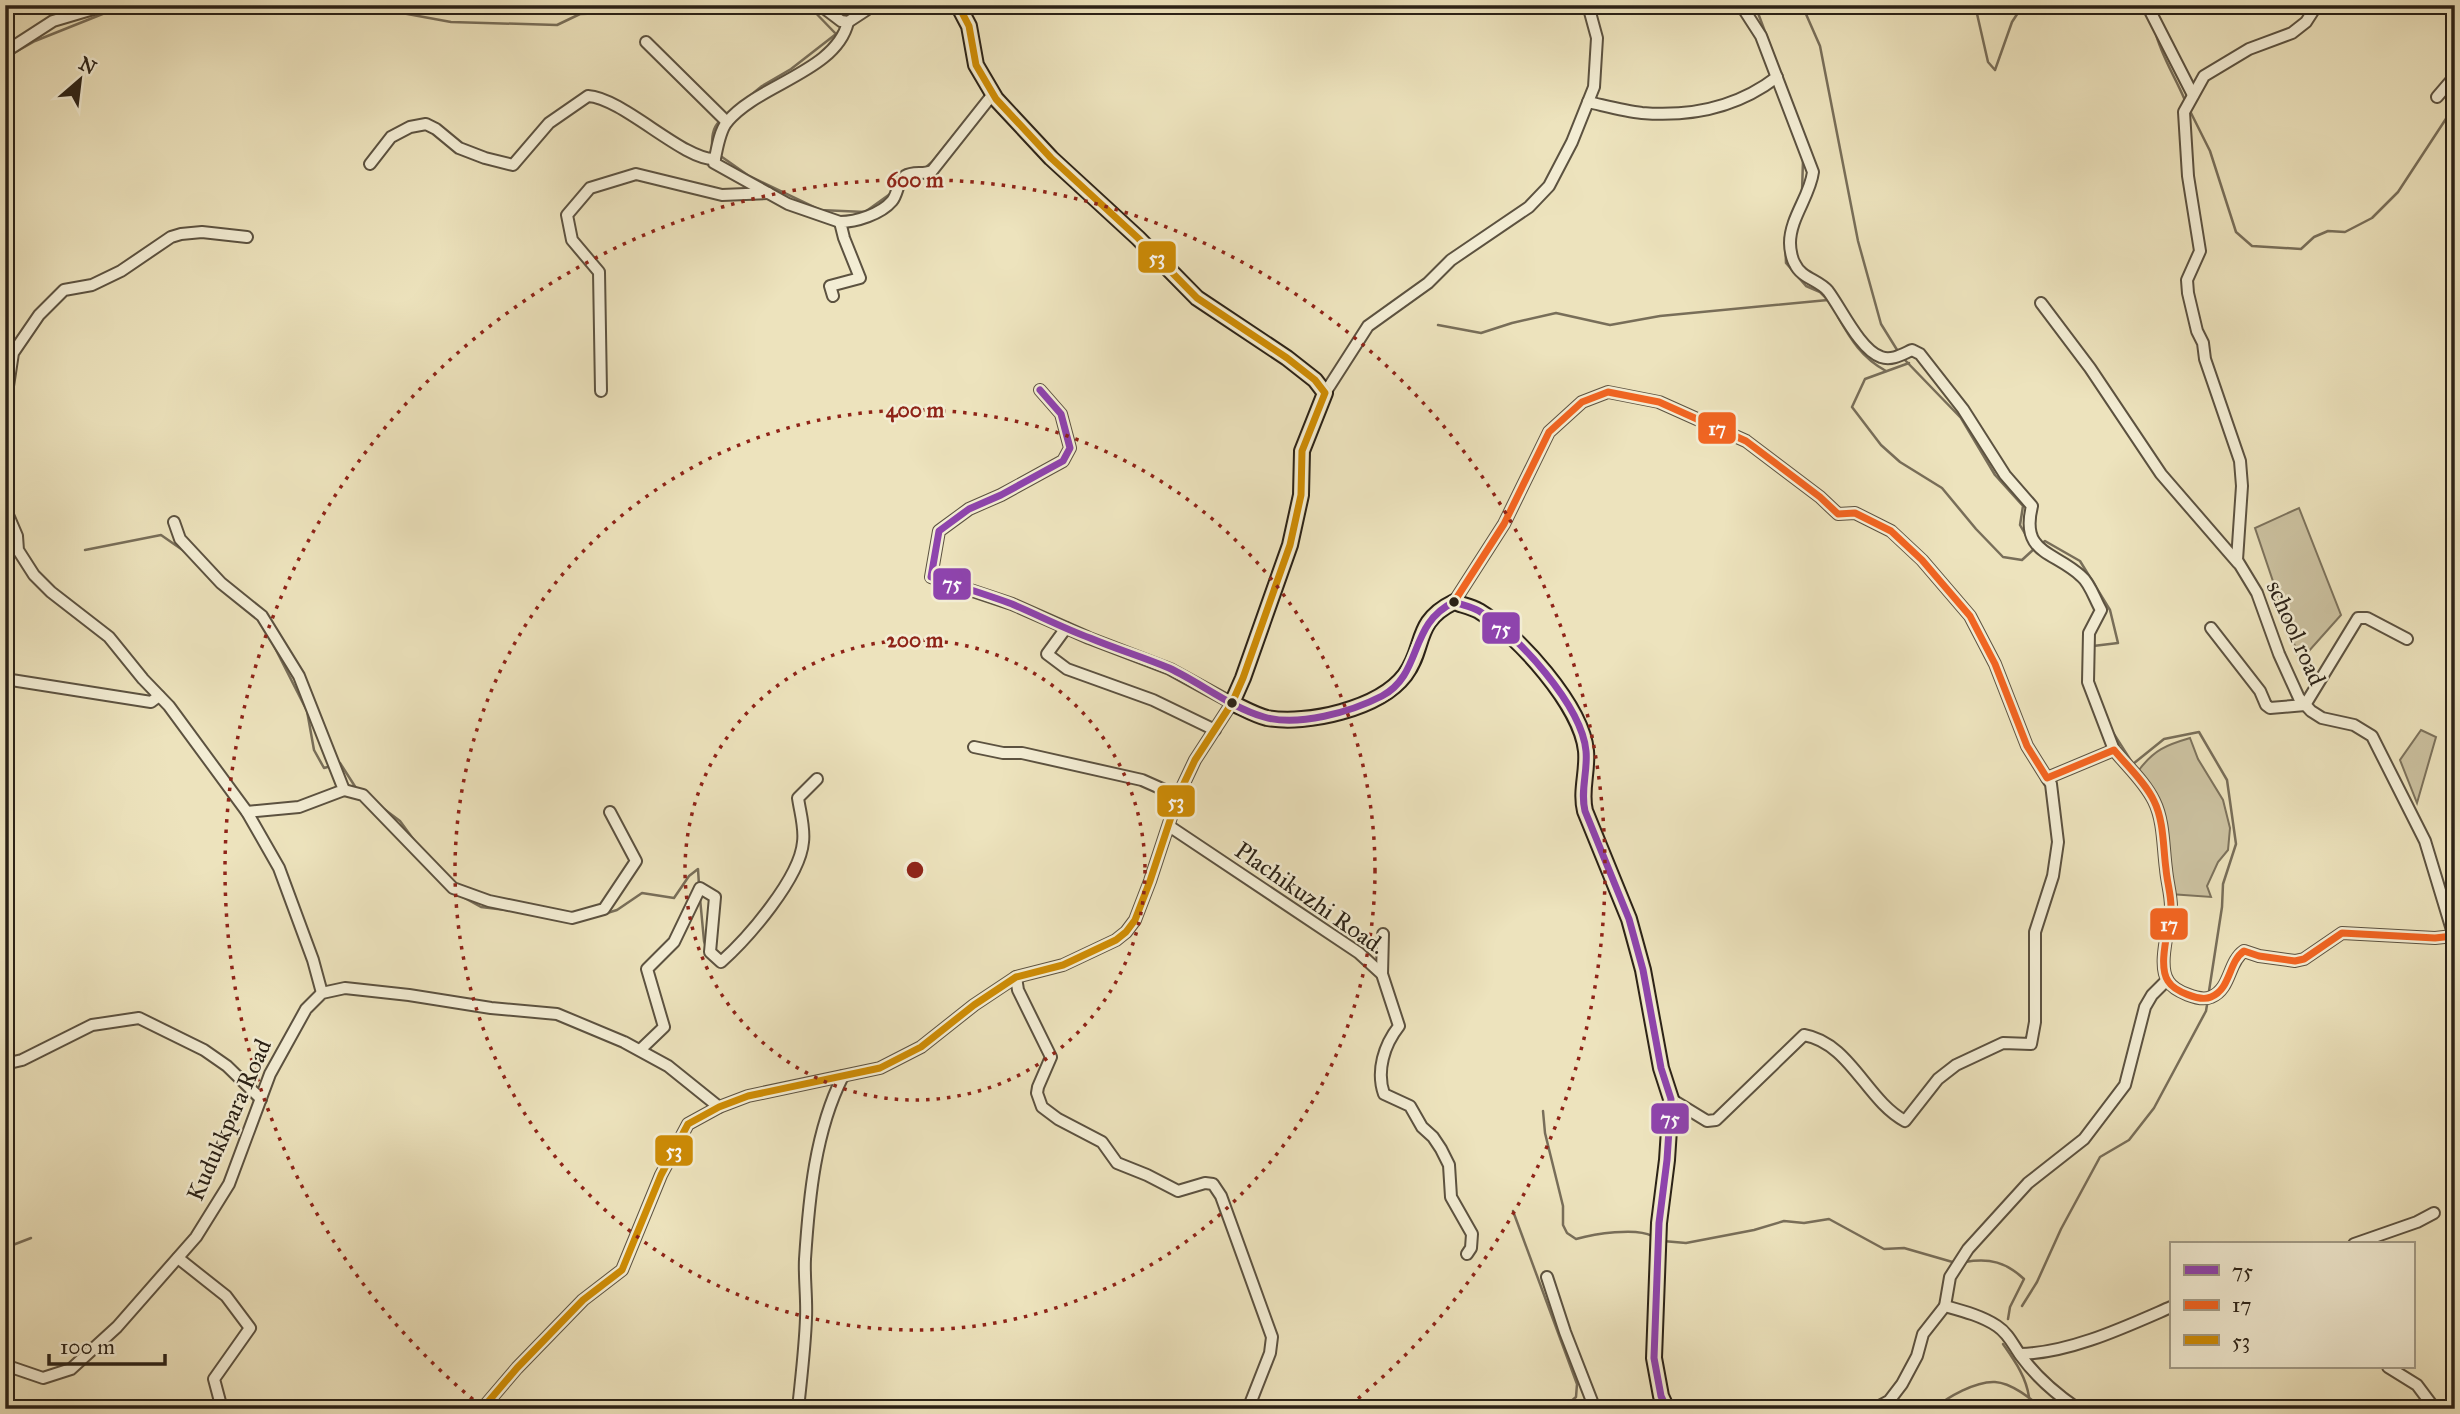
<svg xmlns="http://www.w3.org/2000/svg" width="2460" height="1414" viewBox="0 0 2460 1414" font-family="'IM FELL Great Primer',serif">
	<rect width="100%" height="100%" fill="#ede3bd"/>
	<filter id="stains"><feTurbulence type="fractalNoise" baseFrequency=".00286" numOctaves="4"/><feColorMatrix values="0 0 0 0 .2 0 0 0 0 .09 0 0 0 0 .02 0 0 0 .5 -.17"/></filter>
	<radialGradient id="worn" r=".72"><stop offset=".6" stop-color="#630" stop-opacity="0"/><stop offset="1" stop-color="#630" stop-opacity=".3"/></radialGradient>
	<g fill="#ccc2a1" stroke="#7c725c" stroke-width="2">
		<polygon points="2299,508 2341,615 2300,661 2255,528"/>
		<polygon points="2421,730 2436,737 2417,803 2400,760"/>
		<path d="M2190 738 2198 759 2223 800 2230 828 2228 850 2218 862 2207 886 2211 897 2170 894 2156 816 2139 770C2154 750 2166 745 2190 738Z"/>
	</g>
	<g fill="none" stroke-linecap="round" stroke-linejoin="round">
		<g stroke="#786e59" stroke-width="2.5">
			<polyline points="373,5 380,9 451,22 557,25 580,14 640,12 657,7 679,5"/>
			<polyline points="1755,5 1782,77"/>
			<polyline points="1802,5 1820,46 1858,241 1881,324 1899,353"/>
			<polyline points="1975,5 1988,62 1995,70 2012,22 2023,5"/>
			<polyline points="2137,5 2148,16"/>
			<path d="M2155 31C2161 55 2174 75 2184 98"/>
			<polyline points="5,58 35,41 125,5"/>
			<polyline points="746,99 762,86 791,69 836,34 808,5"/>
			<polyline points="2191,113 2210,151 2236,232 2252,246 2301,249 2314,237 2328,231 2345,232 2372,218 2398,192 2455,105"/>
			<path d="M712 147C712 138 712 128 720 121"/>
			<polyline points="722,157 749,176 820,210 865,212 890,194"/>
			<polyline points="925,168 932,162 957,131"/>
			<polyline points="1802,192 1803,160"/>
			<polyline points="1789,221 1796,204"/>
			<polyline points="1785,237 1786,263 1806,286 1820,292 1827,299"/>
			<path d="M1838 317C1851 340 1862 358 1886 371"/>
			<polyline points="1438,325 1481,333 1512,323 1556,313 1610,325 1660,316 1828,300 1831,305"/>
			<polyline points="1903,358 1961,418 1995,475 2023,506 2020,525 2028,539"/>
			<polyline points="1909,363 1865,379 1852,407 1881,445 1900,462 1942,488 1976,529 2003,557 2022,560 2034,549"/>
			<polyline points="2042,543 2045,541 2080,561 2110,610 2118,643 2093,646"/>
			<polyline points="85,550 161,535 184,551"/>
			<polyline points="271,640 307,711 314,750 324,768 331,766"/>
			<polyline points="2112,731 2133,764 2164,739 2199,732 2227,780 2236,844 2223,884 2222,907 2209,991"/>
			<polyline points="338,764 340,763 356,788"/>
			<polyline points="384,809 400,821 419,847"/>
			<polyline points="461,896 481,907 514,911"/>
			<polyline points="700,898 704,941 706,947"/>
			<polyline points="604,914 617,910 642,893 674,898 689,876 698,869 699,885"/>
			<path d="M1543 1111 1545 1133 1563 1206V1225L1567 1233 1576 1239C1594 1234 1636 1227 1652 1236"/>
			<polyline points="1513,1211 1577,1384 1576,1397 1562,1409"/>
			<polyline points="1663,1241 1686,1243 1754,1230 1784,1221 1804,1223 1829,1219 1884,1249 1904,1248 1956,1263"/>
			<polyline points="5,1248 31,1238"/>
			<path d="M1965 1262C1990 1258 2006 1262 2024 1279L2010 1307 2008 1319"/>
			<polyline points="2022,1306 2037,1282 2061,1229 2100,1157 2129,1140 2154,1108 2206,1011 2207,1005"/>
			<path d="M2003 1344C2014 1360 2026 1376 2029 1397"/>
			<path d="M1934 1409C1947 1397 1976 1381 1995 1382 2012 1383 2031 1399 2043 1409"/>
		</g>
		<g stroke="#5c5240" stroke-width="14">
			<g id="minor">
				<polyline points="820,5 841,21 848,22 874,5"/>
				<path d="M1741 5 1761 36 1813 172C1810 196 1790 218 1790 243 1790 249 1792 260 1795 264 1801 278 1819 280 1828 291 1841 308 1860 350 1881 357 1892 361 1903 354 1912 350L1920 354 1963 409 2005 475 2032 506C2020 554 2054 551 2081 576 2090 583 2095 600 2101 610L2089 633 2088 682 2114 750"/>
				<polyline points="2147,5 2193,95"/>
				<polyline points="2317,5 2306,22 2292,33 2249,49 2204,76 2184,112 2188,176 2200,251 2187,280 2188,293 2197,331 2203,343 2205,359 2240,461 2242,486 2237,560 2257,593 2279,654 2299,698 2311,711 2322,718 2354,725 2372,736 2425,841 2455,940"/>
				<polyline points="646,42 727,122"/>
				<polyline points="5,52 53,21 107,5"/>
				<polyline points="2437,97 2455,76"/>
				<path d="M1588 102C1606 106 1624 111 1642 113 1691 117 1738 107 1777 77"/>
				<path d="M370 164 391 137 410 127 426 124 436 129 459 148 485 158 513 165 549 123 588 96C623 98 684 161 715 159"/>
				<path d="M840 222 788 204 714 163C717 150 719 132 727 122 758 84 836 72 848 22"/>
				<path d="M833 296 830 286 860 278 844 238 840 222C856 222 881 214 892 201 898 194 897 182 905 176 913 171 924 175 932 171L989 99 994 96"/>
				<polyline points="2041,303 2090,368 2161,474 2238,563"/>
				<polyline points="601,391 599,272 572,240 567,215 590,188 636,174 722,195 768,193"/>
				<polyline points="1325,393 1368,326 1428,283 1451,260 1529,207 1549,186 1572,142 1594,87 1597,38 1588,5"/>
				<polyline points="5,406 13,353 39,315 64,290 92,285 121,271 171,237 181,234 202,232 247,237"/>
				<polyline points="5,508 17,536 18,550 34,575 51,592 109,637 143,679 169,706 247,812 279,868 313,960 322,993"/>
				<polyline points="174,522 180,539 221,583 262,616 299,676 344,790 299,807 247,812"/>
				<path d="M1454 602 1504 524 1549 432 1582 402 1608 392 1659 402 1746 441 1820 497 1838 514 1855 513 1891 531 1922 560 1970 616 1995 664 2027 746 2047 778 2114 750C2127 766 2145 782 2154 801 2164 821 2163 847 2166 869 2167 882 2171 894 2171 907 2170 926 2157 965 2168 981 2174 991 2200 1002 2211 997 2231 989 2228 962 2244 951L2259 956 2295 961 2304 959 2342 933 2435 938 2453 936"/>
				<polyline points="1066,628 1047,654 1067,669 1153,700 1215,730"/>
				<polyline points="2211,628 2260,691 2266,705 2270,708 2305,705 2358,618 2367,618 2407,639"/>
				<polyline points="5,679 151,702 159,696"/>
				<polyline points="974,747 1003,753 1022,753 1142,780 1178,796"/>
				<polyline points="344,790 363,795 453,888 489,901 572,918 604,909 636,861 610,812"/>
				<path d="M1169 826 1359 953 1382 974 1399 1026C1384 1045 1376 1071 1384 1094L1410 1106 1422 1127 1433 1137 1441 1149 1449 1165 1451 1197 1472 1234 1471 1248 1467 1254"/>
				<polyline points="1382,974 1383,934"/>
				<polyline points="1016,977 1018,990 1051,1057 1038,1087 1037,1093 1042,1107 1058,1119 1102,1142 1117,1163 1147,1175 1178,1191 1205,1183 1213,1184 1221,1196 1272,1337 1270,1353 1248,1409"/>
				<path d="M640 1050 664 1027 647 969 674 942 700 888 715 897 710 952 721 962C748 938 800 878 803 842 805 828 800 812 798 798L817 779"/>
				<polyline points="5,1064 22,1060 92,1025 139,1018 204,1050 227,1066 261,1099"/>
				<path d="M1671 1099 1707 1121 1716 1120 1804 1035C1850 1043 1867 1101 1905 1121L1938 1079 1956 1065 2003 1043 2031 1044 2035 1022V932L2053 876 2058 842 2051 784 2047 778"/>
				<polyline points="2354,1244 2417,1222 2434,1213"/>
				<polyline points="178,1258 226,1296 250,1328 214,1379 222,1409"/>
				<polyline points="1547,1277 1565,1332 1595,1409"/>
				<polyline points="1945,1306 1950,1277 1968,1249 2028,1183 2084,1139 2125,1085 2145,1007 2152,995 2167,980"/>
				<path d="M2020 1354C2070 1353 2125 1327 2171 1307"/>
				<polyline points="5,1365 43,1378 71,1369 117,1327 196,1237 229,1184 270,1074 306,1009 322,993 345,988 409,995 491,1008 557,1014 624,1042 668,1066 719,1107"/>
				<polyline points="2388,1367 2417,1385 2435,1409"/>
				<polyline points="482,1409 517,1368 583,1300 622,1270 661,1175 688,1124 719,1107 748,1096 880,1068 921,1047 974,1005 1016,977 1063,965 1116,940 1126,932 1135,920 1150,881 1178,796 1195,760 1232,703 1170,669 1089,638 1012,604 931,577 939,531 969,509 1001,495 1063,461 1070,448 1061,414 1040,390"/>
				<path d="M798 1409C801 1379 805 1348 806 1318 807 1298 804 1278 805 1259 809 1198 815 1131 843 1076"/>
				<path d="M1874 1409 1889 1401 1902 1384 1917 1356 1923 1334 1945 1306C1963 1311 1982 1316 1997 1326 2009 1334 2013 1345 2021 1356 2037 1378 2056 1394 2078 1409"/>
			</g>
		</g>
		<g stroke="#2b2217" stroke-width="18">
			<path id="major" d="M958 5 969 26 976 65 996 99 1051 158 1138 238 1197 298 1287 358 1315 380 1325 393 1302 451 1301 495 1290 545 1243 678 1232 703C1243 708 1255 715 1267 718 1307 725 1379 709 1405 675 1426 647 1413 622 1454 602 1462 605 1472 607 1479 611 1517 634 1582 706 1586 751 1588 771 1580 791 1585 811L1629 919 1643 970 1661 1068 1671 1099 1667 1160 1659 1223 1654 1358 1661 1396 1667 1409"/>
		</g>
		<use href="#minor" stroke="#f3edd4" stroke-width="10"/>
		<use href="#major" stroke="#ede3bd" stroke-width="14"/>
		<g stroke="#f3edd4" stroke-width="12">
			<path id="bus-1" d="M1040 390 1061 414 1070 448 1063 461 1001 495 969 509 939 531 931 577C958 586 985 594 1012 604 1038 615 1063 628 1090 638 1116 649 1143 657 1169 668 1201 683 1230 707 1264 717 1298 727 1351 712 1382 696 1423 674 1408 624 1454 602 1462 605 1472 607 1479 611 1517 634 1582 706 1586 751 1588 771 1580 791 1585 811L1629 919 1643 970 1661 1068 1671 1099 1667 1160 1659 1223 1654 1358 1661 1396 1667 1409"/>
		</g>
		<g stroke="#f3edd4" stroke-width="12">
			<path id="bus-2" d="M1454 602 1504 524 1549 432 1582 402 1608 392 1659 402 1746 441 1820 497 1838 514 1855 513 1891 531 1922 560 1970 616 1995 664 2027 746 2047 778 2114 750C2127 766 2145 782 2154 801 2164 821 2163 847 2166 869 2167 882 2171 894 2171 907 2170 926 2157 965 2168 981 2174 991 2200 1002 2211 997 2231 989 2228 962 2244 951L2259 956 2295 961 2304 959 2342 933 2435 938 2453 936"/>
		</g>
		<g stroke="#f3edd4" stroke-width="12">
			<polyline id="bus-3" points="482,1409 517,1368 583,1300 622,1270 661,1175 688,1124 719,1107 748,1096 880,1068 921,1047 974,1005 1016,977 1063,965 1116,940 1126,932 1135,920 1150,881 1178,796 1195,760 1232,703 1243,678 1290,545 1301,495 1302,451 1325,393 1315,380 1287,358 1197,298 1138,238 1051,158 996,99 976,65 969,26 958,5"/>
		</g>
		<use href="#bus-1" stroke="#8e44ad" stroke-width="7"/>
		<use href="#bus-2" stroke="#f26522" stroke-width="7"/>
		<use href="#bus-3" stroke="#ce8c05" stroke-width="7"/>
	</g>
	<g fill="none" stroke="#8f2418" stroke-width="3.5" stroke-dasharray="3.5 7">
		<circle cx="915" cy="870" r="230"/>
		<circle cx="915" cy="870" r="460"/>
		<path d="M481 1406A690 690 0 1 1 1349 1406"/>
	</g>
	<g fill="#2b2217" stroke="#f3edd4" stroke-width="2.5">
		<circle cx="1454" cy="602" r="6"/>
		<circle cx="1232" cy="703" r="6"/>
	</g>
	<g text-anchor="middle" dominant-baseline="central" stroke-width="5" stroke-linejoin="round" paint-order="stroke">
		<g font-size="24" fill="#2b2217" stroke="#f3edd4">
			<text transform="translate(2296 633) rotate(66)">school road</text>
			<text transform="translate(1310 898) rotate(35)">Plachikuzhi Road.</text>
			<text transform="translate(229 1120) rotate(-66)">Kudukkpara Road</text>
		</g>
	</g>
	<circle cx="915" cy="870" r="10" fill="#8f2418" stroke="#f3edd4" stroke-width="3.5"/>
	<g font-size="21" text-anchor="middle" font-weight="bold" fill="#8f2418" stroke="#f3edd4" stroke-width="5" stroke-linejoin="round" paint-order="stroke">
		<text x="915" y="187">600 m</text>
		<text x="915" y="417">400 m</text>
		<text x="915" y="647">200 m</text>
	</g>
	<g stroke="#f3edd4" stroke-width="2.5">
		<rect x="1137" y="240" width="40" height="34" rx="7" fill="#ce8c05"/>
		<rect x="1697" y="411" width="40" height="34" rx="7" fill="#f26522"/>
		<rect x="932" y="567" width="40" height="34" rx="7" fill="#8e44ad"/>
		<rect x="1481" y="611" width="40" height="34" rx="7" fill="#8e44ad"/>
		<rect x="1156" y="784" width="40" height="34" rx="7" fill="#ce8c05"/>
		<rect x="2149" y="907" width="40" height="34" rx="7" fill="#f26522"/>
		<rect x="1650" y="1102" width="40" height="33" rx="7" fill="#8e44ad"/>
		<rect x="654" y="1134" width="40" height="33" rx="7" fill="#ce8c05"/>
	</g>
	<g font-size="19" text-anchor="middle" font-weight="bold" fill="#fff">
		<text x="1157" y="264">53</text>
		<text x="1717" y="435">17</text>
		<text x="952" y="590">75</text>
		<text x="1501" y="635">75</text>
		<text x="1176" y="808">53</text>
		<text x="2169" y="931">17</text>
		<text x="1670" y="1125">75</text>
		<text x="674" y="1157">53</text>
	</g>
	<rect width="2460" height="1414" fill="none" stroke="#ede3bd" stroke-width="28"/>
	<rect x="7" y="7" width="2446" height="1400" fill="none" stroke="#2b2217" stroke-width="3.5"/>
	<rect x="14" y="14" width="2432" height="1386" fill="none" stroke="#2b2217" stroke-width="2"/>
	<rect x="2170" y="1242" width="245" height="126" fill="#f3edd4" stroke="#a39c88" stroke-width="2"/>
	<rect x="2184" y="1265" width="35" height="10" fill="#8e44ad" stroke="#a39c88" stroke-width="2"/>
	<text x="2232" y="1278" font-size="21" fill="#2b2217">75</text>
	<rect x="2184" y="1300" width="35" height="10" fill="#f26522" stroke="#a39c88" stroke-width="2"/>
	<text x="2232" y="1312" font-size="21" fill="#2b2217">17</text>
	<rect x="2184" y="1335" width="35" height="10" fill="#ce8c05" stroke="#a39c88" stroke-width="2"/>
	<text x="2232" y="1348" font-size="21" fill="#2b2217">53</text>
	<g transform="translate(80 80) rotate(28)" stroke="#f3edd4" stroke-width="5" paint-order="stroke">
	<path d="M0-5L12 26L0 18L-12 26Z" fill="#2b2217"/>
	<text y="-10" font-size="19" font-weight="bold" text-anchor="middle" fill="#2b2217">N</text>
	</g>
	<path d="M49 1354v10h116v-10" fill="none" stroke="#2b2217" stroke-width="3.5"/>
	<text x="60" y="1354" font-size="21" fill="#2b2217" stroke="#f3edd4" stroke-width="5" paint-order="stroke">100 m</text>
	<rect width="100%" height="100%" filter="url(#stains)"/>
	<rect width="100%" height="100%" fill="url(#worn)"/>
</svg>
